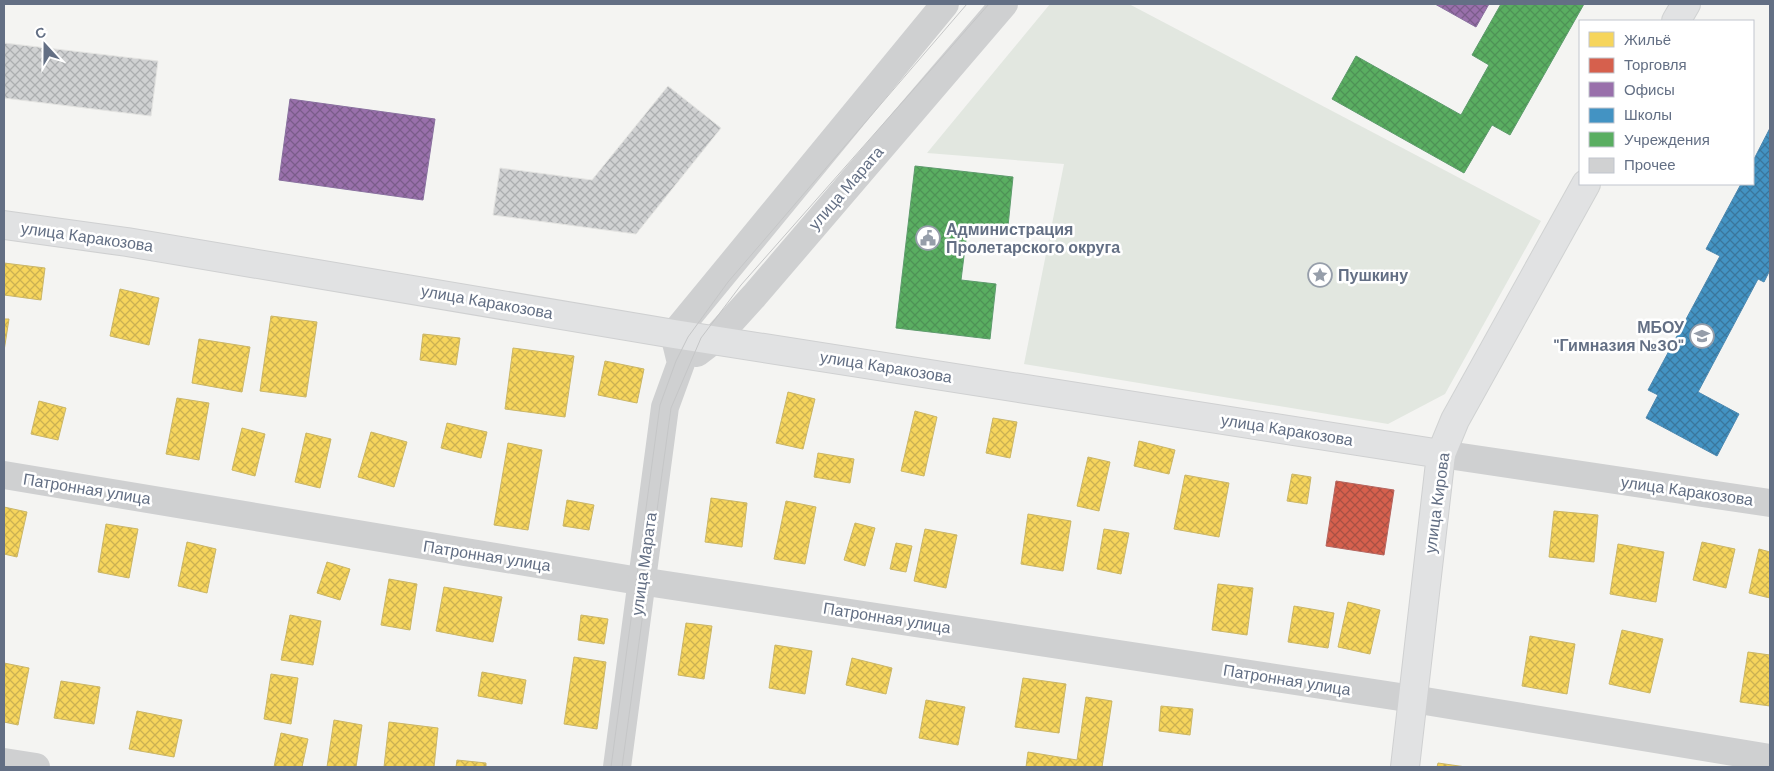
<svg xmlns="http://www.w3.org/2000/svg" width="1774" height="771" viewBox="0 0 1774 771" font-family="'DM Sans',sans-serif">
	<defs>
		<pattern id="homes-cross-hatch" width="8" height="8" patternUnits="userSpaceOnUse" patternTransform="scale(1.25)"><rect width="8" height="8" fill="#f6d55c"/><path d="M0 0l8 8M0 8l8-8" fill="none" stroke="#cbb152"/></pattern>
		<pattern id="shops-cross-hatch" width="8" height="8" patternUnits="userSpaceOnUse" patternTransform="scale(1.25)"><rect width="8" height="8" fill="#d6604d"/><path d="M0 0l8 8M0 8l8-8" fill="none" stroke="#a85044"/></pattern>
		<pattern id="offices-cross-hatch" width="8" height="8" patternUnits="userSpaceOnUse" patternTransform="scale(1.25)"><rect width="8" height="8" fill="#9970ab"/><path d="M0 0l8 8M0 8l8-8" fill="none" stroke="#7a5c8a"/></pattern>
		<pattern id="schools-cross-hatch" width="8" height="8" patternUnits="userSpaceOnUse" patternTransform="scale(1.25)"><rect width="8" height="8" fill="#4393c3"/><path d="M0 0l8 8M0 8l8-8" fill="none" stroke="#3a769c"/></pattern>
		<pattern id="public-cross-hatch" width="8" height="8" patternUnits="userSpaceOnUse" patternTransform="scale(1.25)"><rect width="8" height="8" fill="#5aae61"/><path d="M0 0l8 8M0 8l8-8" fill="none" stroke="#4e9256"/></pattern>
		<pattern id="building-cross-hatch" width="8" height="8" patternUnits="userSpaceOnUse" patternTransform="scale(1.25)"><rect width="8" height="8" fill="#d0d1d2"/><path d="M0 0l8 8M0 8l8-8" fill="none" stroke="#acaeb0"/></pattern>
	</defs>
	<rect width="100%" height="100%" fill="#f4f4f2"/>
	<polygon fill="#e2e7e0" points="1050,4 1129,4 1541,221 1445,394 1388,424 1024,364 1064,164 927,153"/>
	<g fill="url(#homes-cross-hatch)" stroke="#cab668">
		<polygon points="4,263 45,268 41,300 4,295"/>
		<polygon points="120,289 159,298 149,345 110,336"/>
		<polygon points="271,316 317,322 306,397 260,391"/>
		<polygon points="4,319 9,319 4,351"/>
		<polygon points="423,334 460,338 456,365 420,360"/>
		<polygon points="199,339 250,347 242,392 192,383"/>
		<polygon points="513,348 574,356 565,417 505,409"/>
		<polygon points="605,361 644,369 637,403 598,395"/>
		<polygon points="788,392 815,399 803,449 776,443"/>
		<polygon points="177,398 209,403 199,460 166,454"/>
		<polygon points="39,401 66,408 58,440 31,434"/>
		<polygon points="915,411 937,417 924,476 901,471"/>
		<polygon points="993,418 1017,422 1010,458 986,453"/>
		<polygon points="447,423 487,432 481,458 441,448"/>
		<polygon points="242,428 265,434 255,476 232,470"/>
		<polygon points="371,432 407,442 394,487 358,477"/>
		<polygon points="306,433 331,439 320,488 295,482"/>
		<polygon points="1139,441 1175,450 1169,474 1134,466"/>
		<polygon points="508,443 542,450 528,530 494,525"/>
		<polygon points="818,453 854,459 850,483 814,477"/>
		<polygon points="1088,457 1110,462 1099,511 1077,506"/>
		<polygon points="1292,474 1311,477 1307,504 1287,501"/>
		<polygon points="1185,475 1229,483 1219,537 1174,529"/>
		<polygon points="711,498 747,503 742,547 705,542"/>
		<polygon points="567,500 594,505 589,530 563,526"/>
		<polygon points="786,501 816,507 805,564 774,559"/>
		<polygon points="4,507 27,512 17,557 4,554"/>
		<polygon points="1554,511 1598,515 1594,562 1549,557"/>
		<polygon points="1028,514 1071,521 1063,571 1021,564"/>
		<polygon points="855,523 875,528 865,566 844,560"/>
		<polygon points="106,524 138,529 129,578 98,572"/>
		<polygon points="925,529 957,535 946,588 914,581"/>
		<polygon points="1104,529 1129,533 1121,574 1097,569"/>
		<polygon points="187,542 216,549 207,593 178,586"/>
		<polygon points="1702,542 1735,549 1726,588 1693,580"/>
		<polygon points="896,543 912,546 906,572 890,569"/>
		<polygon points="1618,544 1664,552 1656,602 1610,594"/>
		<polygon points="1759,549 1770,552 1770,598 1749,593"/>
		<polygon points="327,562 350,569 340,600 317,593"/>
		<polygon points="389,579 417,584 410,630 381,625"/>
		<polygon points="1218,584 1253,588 1247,635 1212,630"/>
		<polygon points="444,587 502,597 493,642 436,631"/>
		<polygon points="1348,602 1380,610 1370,654 1338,647"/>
		<polygon points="1294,606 1334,613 1328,648 1288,642"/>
		<polygon points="290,615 321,621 313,665 281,660"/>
		<polygon points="581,615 608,619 604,644 578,640"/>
		<polygon points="686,623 712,626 704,679 678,675"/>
		<polygon points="1622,630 1663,639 1650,693 1609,684"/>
		<polygon points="1530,636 1575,644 1567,694 1522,686"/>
		<polygon points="775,645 812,651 805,694 769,688"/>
		<polygon points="1748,652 1770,655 1770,706 1740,702"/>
		<polygon points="574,657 606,662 597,729 564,724"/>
		<polygon points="852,658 892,668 886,694 846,685"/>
		<polygon points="4,663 29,668 18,725 4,722"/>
		<polygon points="482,672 526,680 522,704 478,696"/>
		<polygon points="271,674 298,678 291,724 264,719"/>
		<polygon points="1023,678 1066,684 1059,733 1015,727"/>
		<polygon points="61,681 100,687 94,724 54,718"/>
		<polygon points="1086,697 1112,701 1102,767 1026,767 1028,752 1077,760"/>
		<polygon points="926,700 965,707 958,745 919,738"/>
		<polygon points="1161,706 1193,709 1190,735 1159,731"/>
		<polygon points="137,711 182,720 174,757 129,749"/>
		<polygon points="334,720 362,725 356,767 327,767"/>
		<polygon points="389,722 438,728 434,767 384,767"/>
		<polygon points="281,733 308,739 302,767 274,767"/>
		<polygon points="457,760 486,763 486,767 456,767"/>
		<polygon points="1438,763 1466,767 1437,767"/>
	</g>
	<polygon fill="url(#shops-cross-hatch)" stroke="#b4645e" points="1336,481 1394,490 1384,555 1326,546"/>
	<g fill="url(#offices-cross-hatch)" stroke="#89709f">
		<polygon points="1435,4 1489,4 1476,27"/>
		<polygon points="290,99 435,119 423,200 279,180"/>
	</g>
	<polygon fill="url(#schools-cross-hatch)" stroke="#4d88b0" points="1770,128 1770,270 1764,282 1758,279 1698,392 1739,414 1717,456 1646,418 1658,395 1648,390 1720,256 1706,249 1741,184 1753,184 1753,161"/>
	<g fill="url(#public-cross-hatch)" stroke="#5d9b6c">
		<polygon points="1501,4 1584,4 1510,135 1492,125 1464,173 1332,99 1356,56 1461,115 1489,65 1472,55"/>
		<polygon points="915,166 1013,177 1007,236 967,232 961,280 996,284 990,339 896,328"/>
	</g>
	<g fill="url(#building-cross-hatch)" stroke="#e4e4e2">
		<polygon points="4,43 158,61 151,116 4,98"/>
		<polygon points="668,86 721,128 636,234 493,215 500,168 592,180"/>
	</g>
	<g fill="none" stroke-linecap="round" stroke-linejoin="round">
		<g stroke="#d0d2d2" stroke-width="30">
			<g id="secondary">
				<polyline points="1676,21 1686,4"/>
				<polyline points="1441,454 1455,420 1586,184"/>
			</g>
		</g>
		<g stroke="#cfd0d1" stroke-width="30">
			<polyline id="primary" points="4,225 127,242 674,334 1441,454 1405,767"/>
		</g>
		<g stroke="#cfd0d1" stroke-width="28">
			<polyline points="697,353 714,340 754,296 1004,4"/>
			<polyline points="1441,454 1770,503"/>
			<polyline points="4,475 627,579 1413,699 1770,758"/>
			<polyline points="4,762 36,767"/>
			<polyline points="617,767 665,407 681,363 674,334 945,4"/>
		</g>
		<use href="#secondary" stroke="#e1e2e3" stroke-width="28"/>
		<use href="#primary" stroke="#e1e2e3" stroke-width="28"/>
		<g stroke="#c5c6c7" stroke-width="1">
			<polyline points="611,767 660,405 676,361 688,337 728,282 967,4"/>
			<polyline points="622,767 671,408 701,338 741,285 989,4"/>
		</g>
	</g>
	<defs>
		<g id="civic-ring" transform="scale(1.25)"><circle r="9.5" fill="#fff" stroke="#969eaa" stroke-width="1.5"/><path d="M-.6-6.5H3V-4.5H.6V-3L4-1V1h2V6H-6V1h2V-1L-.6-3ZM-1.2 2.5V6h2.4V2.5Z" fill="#969eaa"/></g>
		<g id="sight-ring" transform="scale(1.25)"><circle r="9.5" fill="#fff" stroke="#969eaa" stroke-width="1.5"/><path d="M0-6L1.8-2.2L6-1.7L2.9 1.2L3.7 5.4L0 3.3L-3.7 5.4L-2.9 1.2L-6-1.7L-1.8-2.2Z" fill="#969eaa"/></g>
		<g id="school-ring" transform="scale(1.25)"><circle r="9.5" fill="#fff" stroke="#969eaa" stroke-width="1.5"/><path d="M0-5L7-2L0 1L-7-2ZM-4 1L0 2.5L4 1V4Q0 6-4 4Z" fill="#969eaa"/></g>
	</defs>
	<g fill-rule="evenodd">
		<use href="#civic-ring" x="928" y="238"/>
		<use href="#sight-ring" x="1320" y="275"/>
		<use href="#school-ring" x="1702" y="336"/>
	</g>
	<g text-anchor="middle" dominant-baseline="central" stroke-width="5" stroke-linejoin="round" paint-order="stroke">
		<g font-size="16" fill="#636f84" stroke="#fff">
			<text transform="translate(846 188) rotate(-49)">улица Марата</text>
			<text transform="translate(87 237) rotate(8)">улица Каракозова</text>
			<text transform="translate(487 302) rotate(10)">улица Каракозова</text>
			<text transform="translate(886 367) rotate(9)">улица Каракозова</text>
			<text transform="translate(1287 430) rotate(9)">улица Каракозова</text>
			<text transform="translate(87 489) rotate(9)">Патронная улица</text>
			<text transform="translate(1687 491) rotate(8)">улица Каракозова</text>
			<text transform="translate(1437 503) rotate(-82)">улица Кирова</text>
			<text transform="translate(487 556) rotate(9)">Патронная улица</text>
			<text transform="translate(644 564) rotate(-82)">улица Марата</text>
			<text transform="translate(887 618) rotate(9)">Патронная улица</text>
			<text transform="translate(1287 680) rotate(9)">Патронная улица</text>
		</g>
		<g font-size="16" font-weight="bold" fill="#636f84" stroke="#fff" text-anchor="start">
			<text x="946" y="229">Администрация<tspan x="946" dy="18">Пролетарского округа</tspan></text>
			<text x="1338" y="275">Пушкину</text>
			<text x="1684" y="327" text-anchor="end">МБОУ<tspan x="1684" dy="18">"Гимназия №30"</tspan></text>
		</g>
	</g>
	<rect width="1774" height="771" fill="none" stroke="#636f84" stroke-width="10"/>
	<rect x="1579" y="20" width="175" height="165" fill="#ffffff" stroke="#c1c5ce"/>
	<rect x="1589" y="32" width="25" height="15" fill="#f6d55c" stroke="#c1c5ce"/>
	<text x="1624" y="45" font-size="15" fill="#636f84">Жильё</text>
	<rect x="1589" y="58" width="25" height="15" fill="#d6604d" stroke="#c1c5ce"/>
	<text x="1624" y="70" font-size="15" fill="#636f84">Торговля</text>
	<rect x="1589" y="82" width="25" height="15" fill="#9970ab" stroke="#c1c5ce"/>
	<text x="1624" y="95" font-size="15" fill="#636f84">Офисы</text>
	<rect x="1589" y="108" width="25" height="15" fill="#4393c3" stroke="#c1c5ce"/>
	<text x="1624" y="120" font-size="15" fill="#636f84">Школы</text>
	<rect x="1589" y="132" width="25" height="15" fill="#5aae61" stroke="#c1c5ce"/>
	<text x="1624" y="145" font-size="15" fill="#636f84">Учреждения</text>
	<rect x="1589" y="158" width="25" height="15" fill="#d0d1d2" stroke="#c1c5ce"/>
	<text x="1624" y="170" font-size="15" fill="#636f84">Прочее</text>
	<g transform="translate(45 45) rotate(339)" stroke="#ffffff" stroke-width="4" paint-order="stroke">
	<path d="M0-4L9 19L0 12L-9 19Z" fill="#636f84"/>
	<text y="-8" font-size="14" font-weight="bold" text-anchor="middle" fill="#636f84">С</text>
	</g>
</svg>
